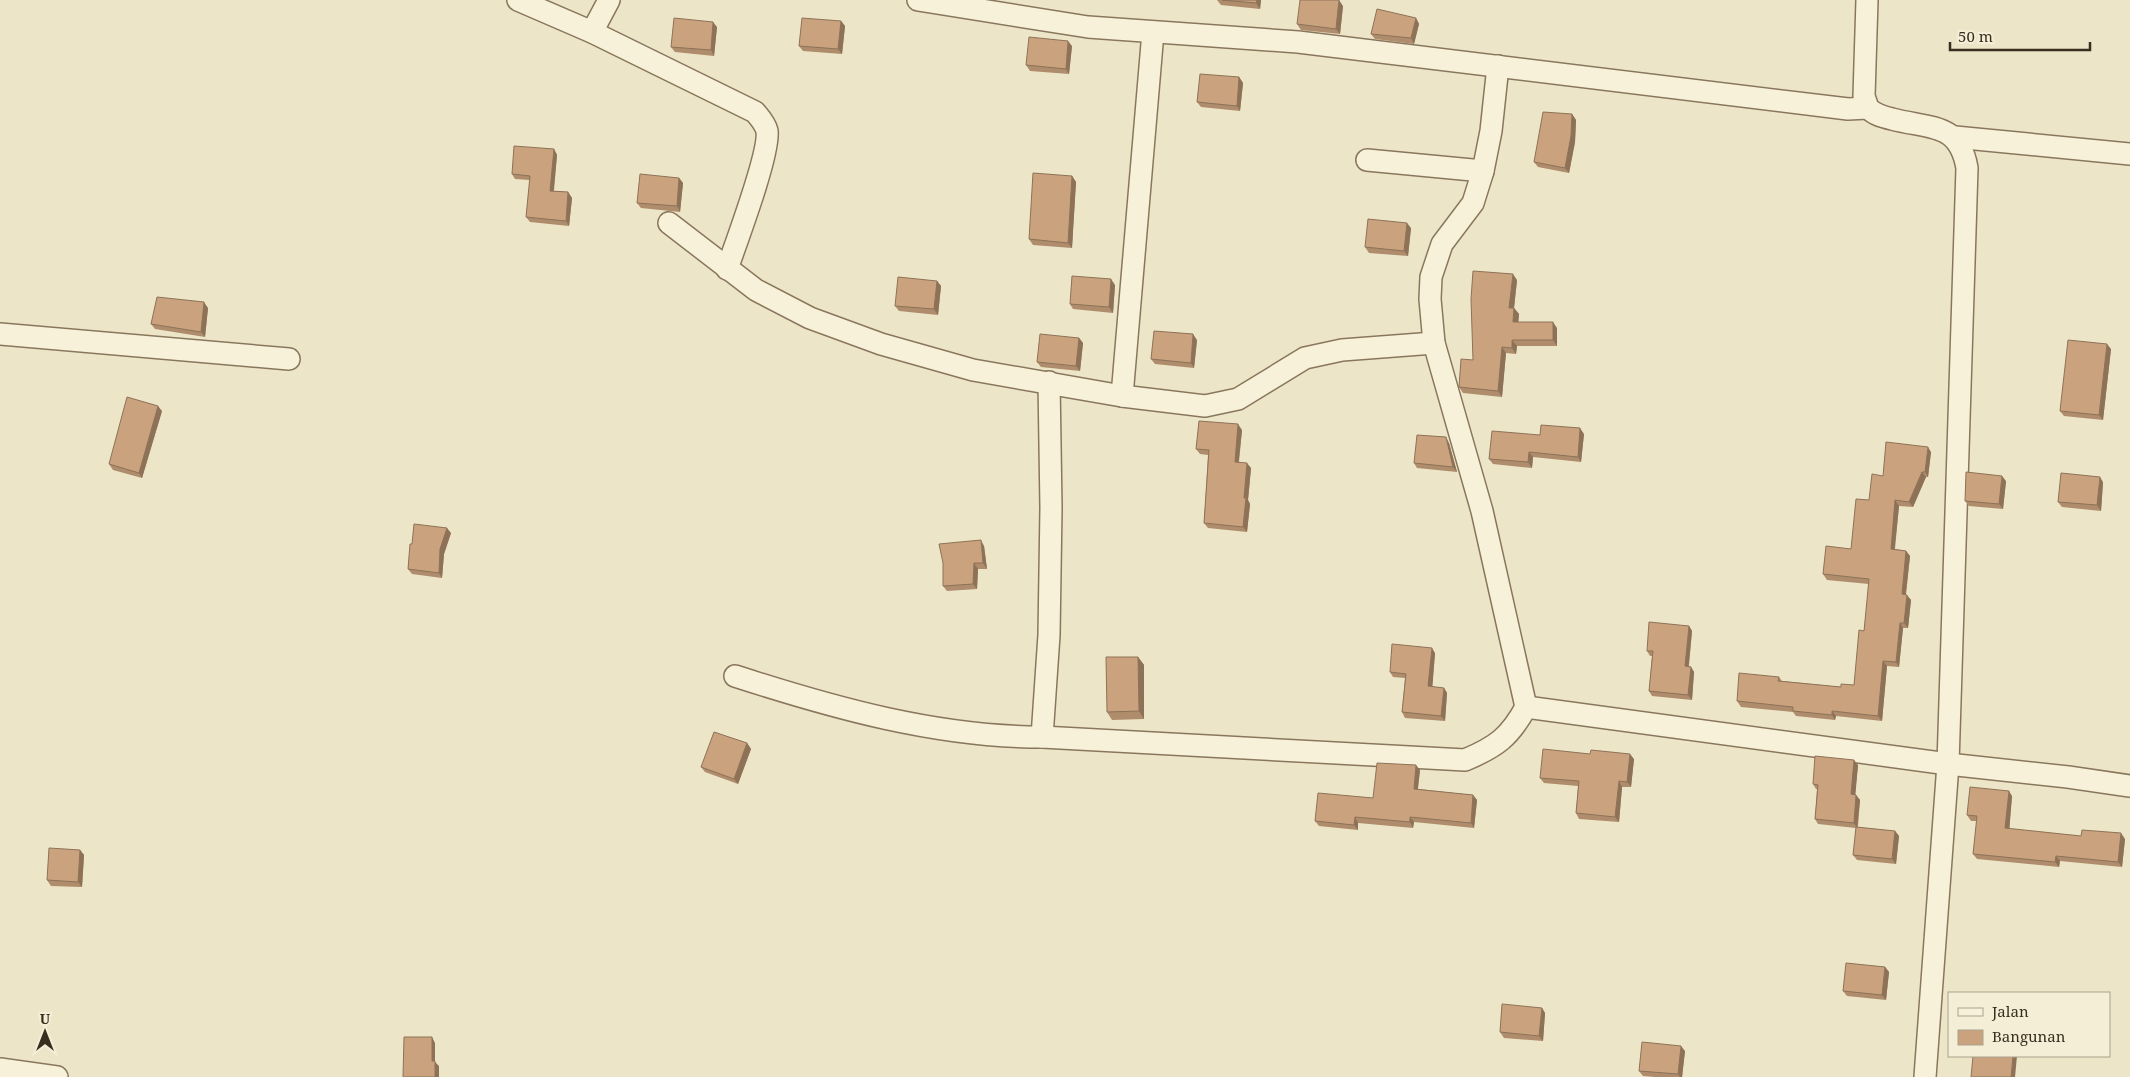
<svg xmlns="http://www.w3.org/2000/svg" width="2130" height="1077" viewBox="0 0 2130 1077" font-family="'Noto Serif',serif">
	<rect width="100%" height="100%" fill="#ede5c7"/>
	<g fill="none" stroke-linecap="round" stroke-linejoin="round">
		<g stroke="#89775d" stroke-width="24">
			<g id="street">
				<path d="M518 0 592 32 755 112C760 118 765 123 767 131 770 153 736 243 727 269"/>
				<polyline points="918,0 1088,27 1298,42 1848,109 1868,108"/>
				<path d="M1867 0 1864 96 1868 108C1875 115 1883 117 1892 119 1930 129 1959 122 1967 168L1948 764 1925 1077"/>
				<polyline points="592,32 609,0"/>
				<polyline points="1955,137 2130,154"/>
				<polyline points="1367,160 1483,171"/>
				<polyline points="669,223 756,290 810,318 881,344 973,370 1122,396 1205,406 1238,399 1305,358 1342,350 1434,343"/>
				<polyline points="0,334 289,359"/>
				<polyline points="1122,396 1153,32"/>
				<path d="M735 676C834 708 937 737 1042 737L1465 760C1496 747 1510 737 1526 707L1482 511 1434 343 1430 299 1431 277 1442 244 1473 203 1483 171 1491 131 1498 66"/>
				<polyline points="1526,707 1948,764 2068,777 2130,786"/>
				<polyline points="1042,737 1049,635 1051,508 1049,382"/>
				<polyline points="0,1069 57,1077"/>
			</g>
		</g>
		<use href="#street" stroke="#f8f1da" stroke-width="21"/>
	</g>
	<g fill="#ae8c6c">
		<polygon points="1217,0 1261,0 1260,9 1221,5"/>
		<polygon points="1343,6 1340,34 1301,30 1297,24"/>
		<polygon points="1416,18 1419,24 1414,44 1375,39 1371,34"/>
		<polygon points="841,21 845,26 842,54 803,51 799,46"/>
		<polygon points="717,27 714,56 675,52 671,47"/>
		<polygon points="1072,46 1069,74 1030,71 1026,65"/>
		<polygon points="1239,77 1243,83 1240,111 1201,107 1197,102"/>
		<polygon points="1572,114 1576,120 1575,142 1569,173 1538,167 1534,162"/>
		<polygon points="554,149 557,155 554,191 568,192 572,198 569,226 530,222 526,217 530,180 515,179 512,174"/>
		<polygon points="1072,176 1076,182 1072,248 1033,245 1029,239"/>
		<polygon points="679,178 683,183 680,212 641,208 637,203"/>
		<polygon points="1411,228 1408,256 1369,253 1365,247"/>
		<polygon points="1517,280 1514,308 1519,314 1518,322 1557,328 1557,346 1517,346 1516,354 1506,353 1502,397 1463,393 1459,387 1473,360"/>
		<polygon points="937,281 941,286 938,315 899,311 895,306"/>
		<polygon points="1115,285 1113,313 1073,309 1070,304"/>
		<polygon points="208,308 205,337 155,329 151,324"/>
		<polygon points="1079,338 1083,343 1080,371 1041,367 1037,362"/>
		<polygon points="1197,340 1194,368 1155,364 1151,359"/>
		<polygon points="2111,349 2103,420 2064,416 2060,411"/>
		<polygon points="162,411 142,478 113,470 109,464"/>
		<polygon points="1242,430 1239,462 1251,468 1248,500 1250,504 1247,532 1208,528 1204,523 1208,455 1200,454 1196,449"/>
		<polygon points="1584,434 1581,462 1533,457 1532,468 1493,464 1489,459 1540,435"/>
		<polygon points="1449,443 1457,472 1417,468 1414,463"/>
		<polygon points="1931,452 1928,477 1926,477 1913,507 1899,506 1895,549 1906,551 1910,556 1906,595 1911,600 1908,628 1903,628 1899,667 1887,666 1882,721 1836,716 1835,720 1796,716 1793,712 1741,707 1737,701 1779,677 1782,681 1841,687 1854,685 1864,631 1869,584 1827,580 1823,574 1851,549 1869,500 1883,476"/>
		<polygon points="2006,481 2003,509 1969,506 1965,501"/>
		<polygon points="2103,482 2101,511 2062,507 2058,502"/>
		<polygon points="451,533 444,554 442,578 412,574 408,569 412,544"/>
		<polygon points="984,546 987,569 978,569 977,589 947,591 943,586"/>
		<polygon points="1689,626 1692,631 1689,666 1691,667 1694,672 1692,700 1652,696 1649,691 1652,656 1650,656 1647,651"/>
		<polygon points="1435,653 1432,687 1444,688 1447,693 1445,721 1405,718 1402,712 1405,678 1393,677 1390,672"/>
		<polygon points="1138,657 1144,665 1144,719 1112,720 1107,712"/>
		<polygon points="747,743 751,749 738,784 705,772 701,767"/>
		<polygon points="1634,759 1631,787 1622,787 1619,822 1579,819 1576,813 1578,786 1544,783 1540,778"/>
		<polygon points="1858,765 1855,794 1860,800 1858,827 1895,831 1899,836 1896,864 1857,860 1853,855 1856,828 1818,824 1815,819 1817,789 1816,789 1813,784"/>
		<polygon points="1420,770 1418,789 1473,795 1477,800 1474,828 1414,822 1413,828 1358,823 1358,830 1319,826 1315,821 1373,798"/>
		<polygon points="2012,796 2009,829 2081,836 2125,839 2122,867 2060,861 2059,867 1977,859 1973,854 1977,821 1971,821 1967,815"/>
		<polygon points="80,850 84,855 82,887 51,886 47,880"/>
		<polygon points="1885,967 1889,972 1886,1000 1847,996 1843,991"/>
		<polygon points="1542,1008 1545,1013 1543,1041 1504,1038 1500,1032"/>
		<polygon points="1685,1051 1682,1077 1655,1077 1643,1076 1639,1071"/>
	</g>
	<g fill="#8d7258">
		<polygon points="1257,0 1261,0 1260,9 1256,3"/>
		<polygon points="1339,0 1343,6 1340,34 1336,29"/>
		<polygon points="1416,18 1419,24 1414,44 1411,38"/>
		<polygon points="841,21 845,26 842,54 838,49"/>
		<polygon points="713,22 717,27 714,56 711,50"/>
		<polygon points="1068,41 1072,46 1069,74 1066,69"/>
		<polygon points="1239,77 1243,83 1240,111 1237,106"/>
		<polygon points="1572,114 1576,120 1575,142 1569,173 1565,168"/>
		<polygon points="554,149 557,155 553,196 550,191"/>
		<polygon points="1072,176 1076,182 1072,248 1068,243"/>
		<polygon points="679,178 683,183 680,212 677,206"/>
		<polygon points="568,192 572,198 569,226 566,221"/>
		<polygon points="1407,223 1411,228 1408,256 1404,251"/>
		<polygon points="1513,274 1517,280 1514,308 1519,314 1518,328 1513,322 1509,308"/>
		<polygon points="1111,279 1115,285 1113,313 1109,307"/>
		<polygon points="937,281 941,286 938,315 934,309"/>
		<polygon points="204,302 208,308 205,337 201,332"/>
		<polygon points="1553,322 1557,328 1557,346 1553,340"/>
		<polygon points="1193,334 1197,340 1194,368 1191,363"/>
		<polygon points="1079,338 1083,343 1080,371 1076,366"/>
		<polygon points="1512,340 1517,346 1516,354 1512,348"/>
		<polygon points="2107,344 2111,349 2103,420 2099,415"/>
		<polygon points="1502,347 1506,353 1502,397 1498,391"/>
		<polygon points="158,406 162,411 142,478 139,473"/>
		<polygon points="1238,424 1242,430 1238,467 1235,462"/>
		<polygon points="1580,428 1584,434 1581,462 1578,457"/>
		<polygon points="1446,437 1449,443 1457,472 1453,467"/>
		<polygon points="1928,447 1931,452 1928,477 1925,472"/>
		<polygon points="1529,452 1533,457 1532,468 1528,462"/>
		<polygon points="1247,463 1251,468 1248,500 1250,504 1247,532 1243,527 1244,498"/>
		<polygon points="1922,472 1926,477 1913,507 1909,502"/>
		<polygon points="2002,476 2006,481 2003,509 1999,504"/>
		<polygon points="2100,477 2103,482 2101,511 2097,505"/>
		<polygon points="1895,500 1899,506 1894,554 1891,549"/>
		<polygon points="447,528 451,533 444,554 442,578 439,573 440,549"/>
		<polygon points="981,540 984,546 987,569 983,563"/>
		<polygon points="1906,551 1910,556 1905,600 1902,594"/>
		<polygon points="974,563 978,569 977,589 973,584"/>
		<polygon points="1907,595 1911,600 1908,628 1904,623"/>
		<polygon points="1900,623 1903,628 1899,667 1896,662"/>
		<polygon points="1689,626 1692,631 1688,671 1685,666"/>
		<polygon points="1432,648 1435,653 1432,692 1428,686"/>
		<polygon points="1138,657 1144,665 1144,719 1139,711"/>
		<polygon points="1883,661 1887,666 1882,721 1878,716"/>
		<polygon points="1691,667 1694,672 1692,700 1688,695"/>
		<polygon points="1444,688 1447,693 1445,721 1441,716"/>
		<polygon points="1832,711 1836,716 1835,720 1832,715"/>
		<polygon points="747,743 751,749 738,784 734,779"/>
		<polygon points="1630,754 1634,759 1631,787 1627,782"/>
		<polygon points="1854,760 1858,765 1855,799 1851,794"/>
		<polygon points="1416,765 1420,770 1417,794 1414,789"/>
		<polygon points="1619,781 1622,787 1619,822 1615,817"/>
		<polygon points="2009,791 2012,796 2009,834 2005,828"/>
		<polygon points="1473,795 1477,800 1474,828 1471,823"/>
		<polygon points="1856,795 1860,800 1857,828 1854,823"/>
		<polygon points="1355,817 1358,823 1358,830 1354,825"/>
		<polygon points="1410,817 1414,822 1413,828 1410,822"/>
		<polygon points="1895,831 1899,836 1896,864 1892,859"/>
		<polygon points="2121,833 2125,839 2122,867 2118,862"/>
		<polygon points="80,850 84,855 82,887 78,882"/>
		<polygon points="2056,856 2060,861 2059,867 2055,862"/>
		<polygon points="1885,967 1889,972 1886,1000 1882,995"/>
		<polygon points="1542,1008 1545,1013 1543,1041 1539,1036"/>
		<polygon points="432,1037 435,1043 435,1062 439,1066 439,1077 435,1077 432,1061"/>
		<polygon points="1681,1046 1685,1051 1682,1077 1680,1077 1678,1074"/>
		<polygon points="2013,1056 2017,1056 2015,1077 2011,1077"/>
	</g>
	<g fill="#caa37e" stroke="#8d7258">
		<polygon points="1222,0 1257,0 1256,3"/>
		<polygon points="1300,0 1339,0 1336,29 1297,24"/>
		<polygon points="1377,9 1416,18 1411,38 1371,34"/>
		<polygon points="674,18 713,22 711,50 671,47"/>
		<polygon points="802,18 841,21 838,49 799,46"/>
		<polygon points="1029,37 1068,41 1066,69 1026,65"/>
		<polygon points="1200,74 1239,77 1237,106 1197,102"/>
		<polygon points="1543,112 1572,114 1571,136 1565,168 1534,162"/>
		<polygon points="514,146 554,149 550,191 568,192 566,221 526,217 530,176 512,174"/>
		<polygon points="1033,173 1072,176 1068,243 1029,239"/>
		<polygon points="640,174 679,178 677,206 637,203"/>
		<polygon points="1368,219 1407,223 1404,251 1365,247"/>
		<polygon points="1473,271 1513,274 1509,308 1514,308 1513,322 1553,322 1553,340 1512,340 1512,348 1502,347 1498,391 1459,387 1461,359 1473,360 1471,299"/>
		<polygon points="1072,276 1111,279 1109,307 1070,304"/>
		<polygon points="898,277 937,281 934,309 895,306"/>
		<polygon points="157,297 204,302 201,332 151,324"/>
		<polygon points="1154,331 1193,334 1191,363 1151,359"/>
		<polygon points="1040,334 1079,338 1076,366 1037,362"/>
		<polygon points="2068,340 2107,344 2099,415 2060,411"/>
		<polygon points="127,397 158,406 139,473 109,464"/>
		<polygon points="1199,421 1238,424 1235,462 1247,463 1244,498 1246,498 1243,527 1204,523 1209,450 1196,449"/>
		<polygon points="1541,425 1580,428 1578,457 1529,452 1528,462 1489,459 1492,431 1540,435"/>
		<polygon points="1417,435 1446,437 1453,467 1414,463"/>
		<polygon points="1886,442 1928,447 1925,472 1922,472 1909,502 1895,500 1891,549 1906,551 1902,594 1907,595 1904,623 1900,623 1896,662 1883,661 1878,716 1832,711 1832,715 1793,711 1793,707 1737,701 1739,673 1779,677 1778,681 1841,687 1841,684 1854,685 1859,630 1864,631 1869,579 1823,574 1826,546 1851,549 1856,499 1869,500 1872,474 1883,476"/>
		<polygon points="1966,472 2002,476 1999,504 1965,501"/>
		<polygon points="2061,473 2100,477 2097,505 2058,502"/>
		<polygon points="414,524 447,528 440,549 439,573 408,569 410,544 412,544"/>
		<polygon points="981,540 983,563 974,563 973,584 943,586 943,563 939,544"/>
		<polygon points="1649,622 1689,626 1685,666 1691,667 1688,695 1649,691 1653,651 1647,651"/>
		<polygon points="1392,644 1432,648 1428,686 1444,688 1441,716 1402,712 1406,674 1390,672"/>
		<polygon points="1106,657 1138,657 1139,711 1107,712"/>
		<polygon points="714,732 747,743 734,779 701,767"/>
		<polygon points="1543,749 1590,754 1591,750 1630,754 1627,782 1619,781 1615,817 1576,813 1579,781 1540,778"/>
		<polygon points="1815,756 1854,760 1851,794 1856,795 1854,823 1815,819 1818,785 1813,784"/>
		<polygon points="1377,763 1416,765 1414,789 1473,795 1471,823 1410,817 1410,822 1355,817 1354,825 1315,821 1318,793 1373,798"/>
		<polygon points="1970,787 2009,791 2005,828 2081,836 2082,830 2121,833 2118,862 2056,856 2055,862 1973,854 1977,816 1967,815"/>
		<polygon points="1856,827 1895,831 1892,859 1853,855"/>
		<polygon points="49,848 80,850 78,882 47,880"/>
		<polygon points="1846,963 1885,967 1882,995 1843,991"/>
		<polygon points="1502,1004 1542,1008 1539,1036 1500,1032"/>
		<polygon points="404,1037 432,1037 432,1061 435,1061 435,1077 403,1077"/>
		<polygon points="1642,1042 1681,1046 1678,1074 1639,1071"/>
		<polygon points="1973,1056 2013,1056 2011,1077 1971,1077"/>
	</g>
	<rect x="1948" y="992" width="162" height="65" fill="#f5eed6" stroke="#aaa18d"/>
	<rect x="1958" y="1008" width="25" height="8" fill="#f8f1da" stroke="#aaa18d"/>
	<text x="1992" y="1017" font-size="15" fill="#392e20">Jalan</text>
	<rect x="1958" y="1030" width="25" height="15" fill="#caa37e" stroke="#aaa18d"/>
	<text x="1992" y="1042" font-size="15" fill="#392e20">Bangunan</text>
	<g transform="translate(45 1032)" stroke="#f5eed6" stroke-width="4" paint-order="stroke">
	<path d="M0-4L9 19L0 12L-9 19Z" fill="#392e20"/>
	<text y="-8" font-size="14" font-weight="bold" text-anchor="middle" fill="#392e20">U</text>
	</g>
	<path d="M1950 42v8h140v-8" fill="none" stroke="#392e20" stroke-width="2.5"/>
	<text x="1958" y="42" font-size="15" fill="#392e20" stroke="#f5eed6" stroke-width="4" paint-order="stroke">50 m</text>
</svg>
